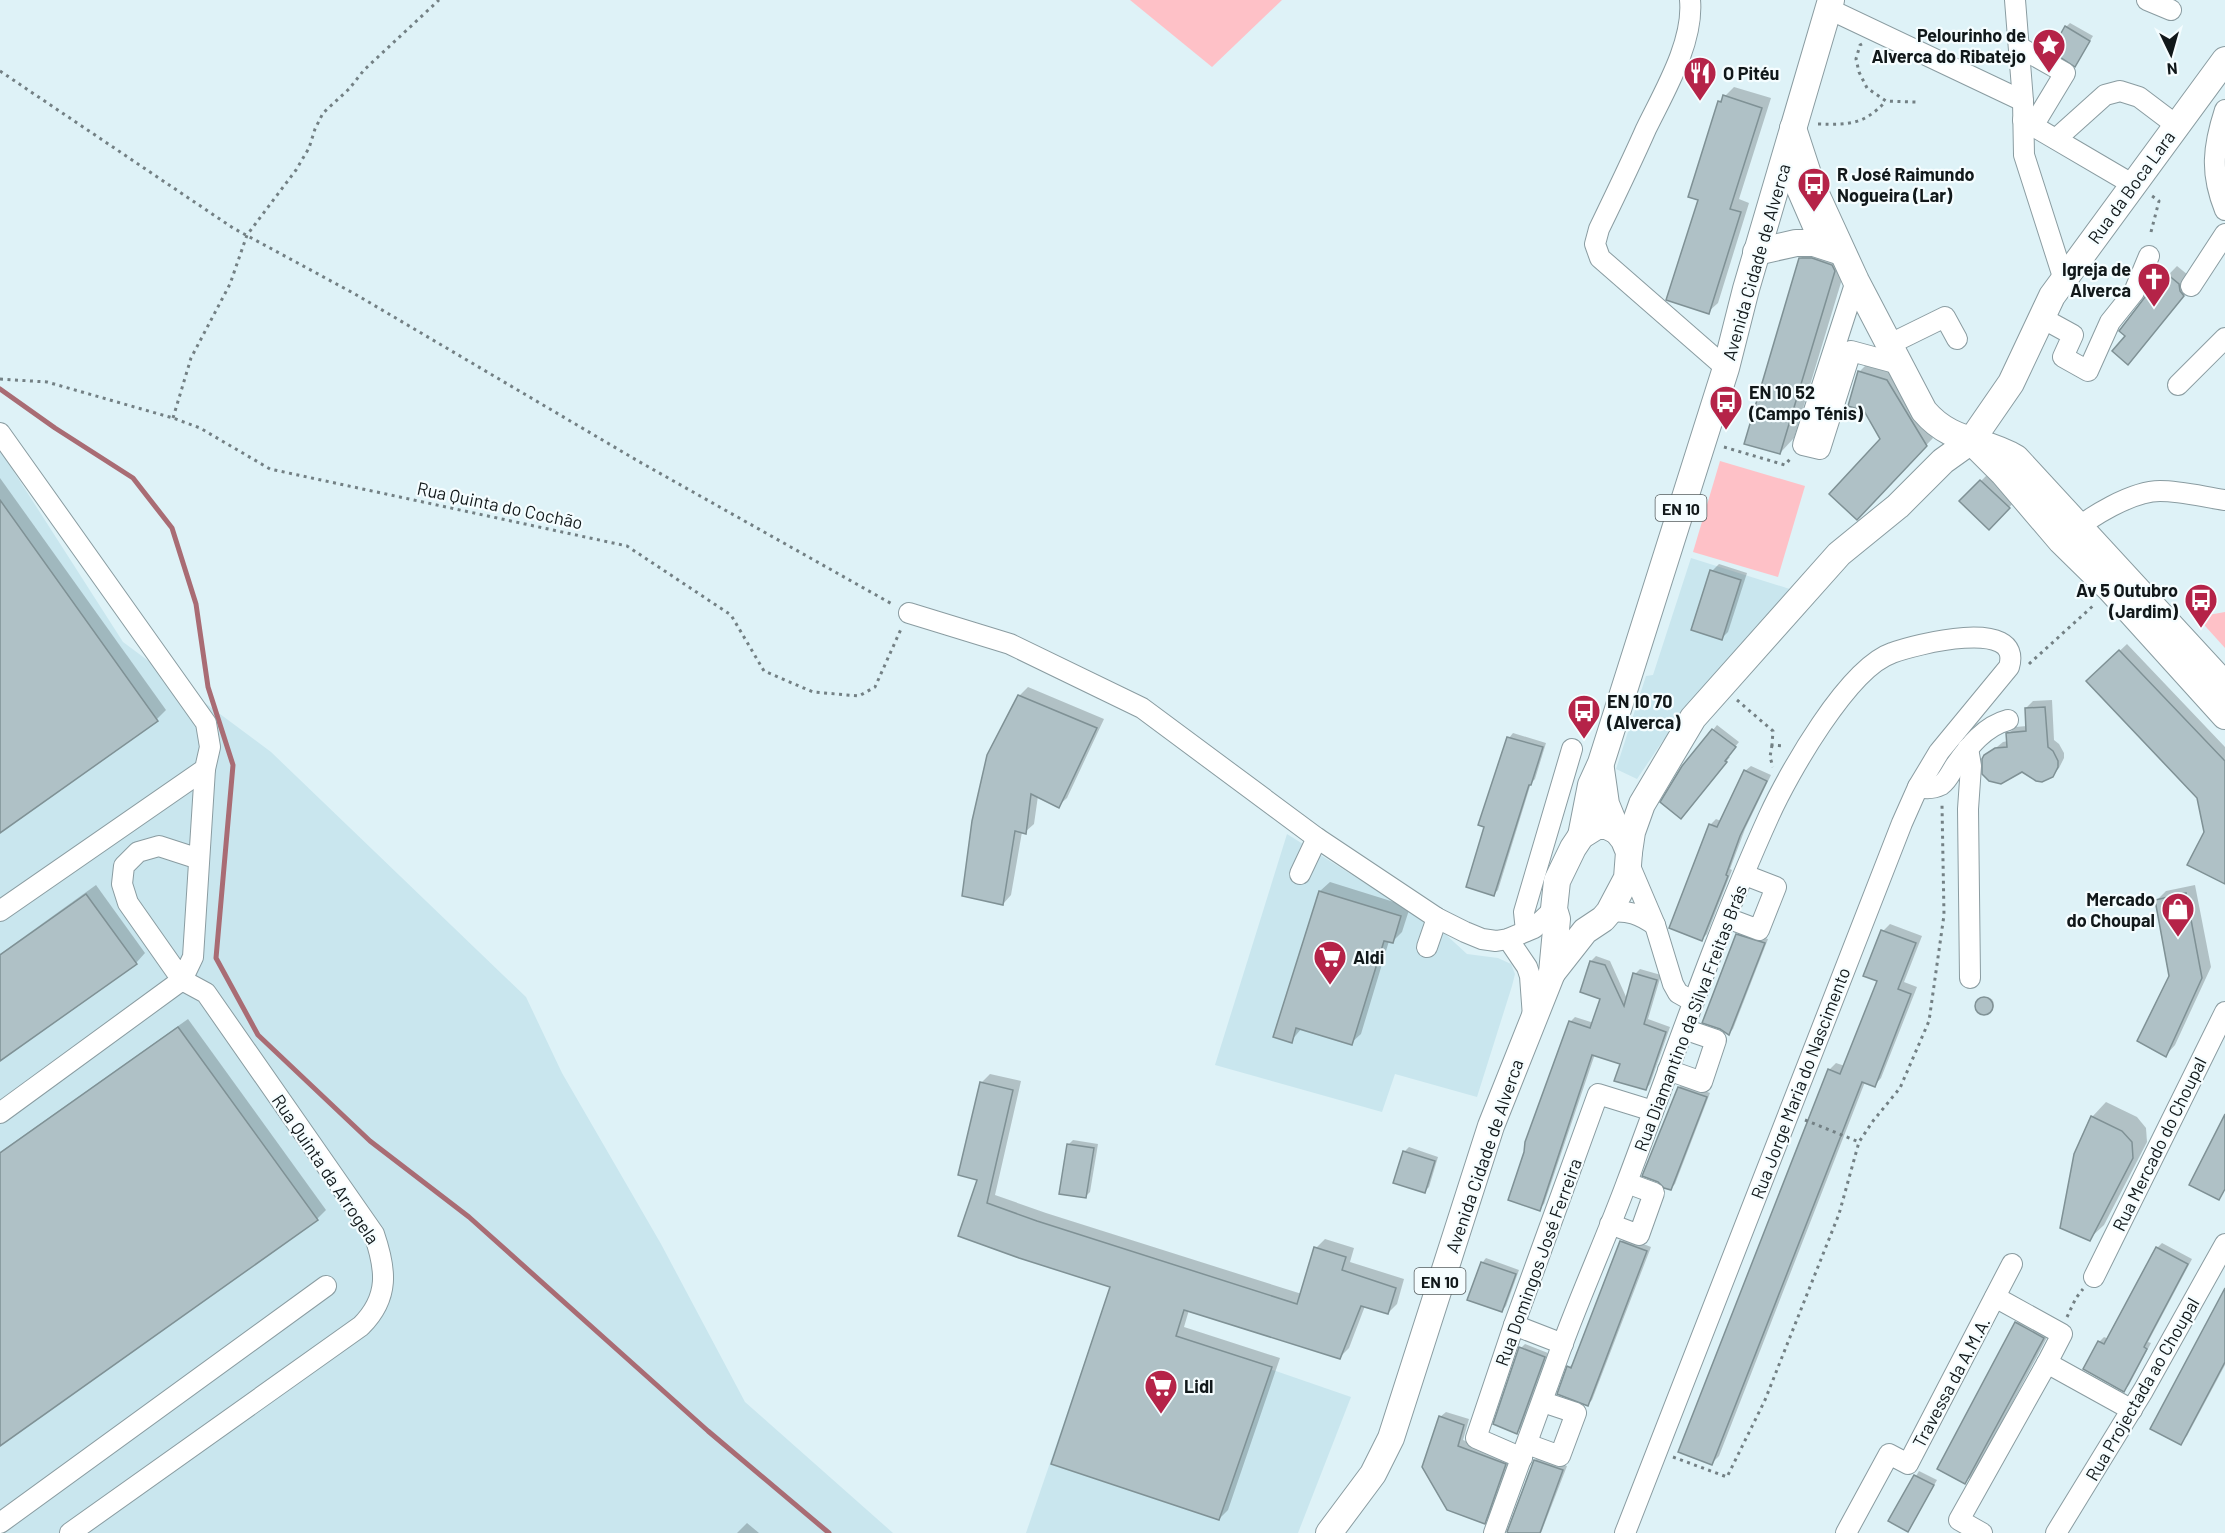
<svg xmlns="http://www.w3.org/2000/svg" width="2225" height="1533" viewBox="0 0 2225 1533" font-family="Barlow,sans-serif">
	<rect width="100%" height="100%" fill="#def2f7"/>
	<g fill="#c9e6ee">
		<polygon points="0,450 123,642 271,752 526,997 562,1073 661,1244 745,1402 893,1533 0,1533"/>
		<polygon points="1691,558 1793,590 1662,742 1637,779 1616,769 1646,676 1653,675"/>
		<polygon points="1287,834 1443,932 1467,954 1498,958 1511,964 1515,974 1512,986 1477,1097 1395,1074 1382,1112 1215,1065"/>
		<polygon points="1102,1311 1351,1397 1298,1533 1026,1533"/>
	</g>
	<g fill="#fec1c7">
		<polygon points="1130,0 1282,0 1212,67"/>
		<polygon points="1720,461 1805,486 1778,577 1693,552"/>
		<polygon points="2225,612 2225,648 2197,617"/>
	</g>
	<g fill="#0003">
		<polygon points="2070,23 2093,36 2075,65 2066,27"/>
		<polygon points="1734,87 1771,98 1739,199 1749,203 1718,303 1708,312 1700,199 1719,102"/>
		<polygon points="1815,244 1849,256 1794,438 1780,453 1800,259"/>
		<polygon points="2177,266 2188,275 2192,285 2137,354 2146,298"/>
		<polygon points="1866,365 1894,373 1933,438 1857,518 1882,439 1859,372"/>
		<polygon points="1995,467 2023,493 1989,528 1961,501"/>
		<polygon points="0,478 166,710 157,719 0,831"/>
		<polygon points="1719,564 1747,573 1728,632 1721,639 1712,571"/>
		<polygon points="2127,644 2225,747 2225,876 2198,798 2088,681"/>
		<polygon points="1028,687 1104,719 1067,798 1058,806 1038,796 1034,824 1025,832 1022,832 1011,895 1003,904 1019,696"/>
		<polygon points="2052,700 2054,740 2059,744 2064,753 2064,758 2059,768 2052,776 2022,770 1986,756 2003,742 2008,741 2008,734 2015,727 2027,726 2026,708 2033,701"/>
		<polygon points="1717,725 1739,742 1727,756 1730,757 1685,813 1689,760"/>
		<polygon points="1513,733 1546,743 1535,779 1531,783 1498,890 1494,894 1486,826 1509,738"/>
		<polygon points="1751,766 1771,775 1745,829 1730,869 1732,870 1707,934 1702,939 1710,825 1716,819 1721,821 1745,771"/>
		<polygon points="1330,882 1410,907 1402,932 1392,942 1389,941 1361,1034 1351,1043 1302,1028 1291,1041 1320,891"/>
		<polygon points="96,885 145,953 136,963 0,1059 0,954"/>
		<polygon points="2195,885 2211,967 2175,1045 2166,1055 2171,976 2156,901 2166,891"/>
		<polygon points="1890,924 1922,936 1904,982 1917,987 1881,1078 1875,1085 1865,1082 1719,1456 1712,1463 1829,1070 1836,1063 1845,1066 1879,980 1883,931"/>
		<polygon points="1741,931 1768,939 1733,1029 1729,1033 1721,1027 1737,935"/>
		<polygon points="1596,956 1610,961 1627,999 1635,974 1640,969 1661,975 1648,1019 1670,1027 1650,1084 1646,1089 1622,1063 1595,1054 1544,1204 1539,1209 1570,1022 1575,1017 1594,1023 1602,998 1591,961"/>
		<circle cx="1986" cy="1005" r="8"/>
		<polygon points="188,1019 326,1210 317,1219 0,1444 0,1152"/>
		<polygon points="990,1074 1021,1081 995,1195 1046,1213 1302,1294 1316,1248 1325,1239 1354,1248 1350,1262 1404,1279 1397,1304 1388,1313 1365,1306 1349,1348 1340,1357 1189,1310 1184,1327 1280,1358 1228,1510 1219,1519 1112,1286 960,1235 979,1179 981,1083"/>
		<polygon points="1684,1083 1710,1093 1675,1184 1671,1188 1659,1180 1644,1175 1679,1087"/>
		<polygon points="2106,1102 2137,1117 2146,1128 2147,1142 2104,1225 2089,1239 2092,1117"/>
		<polygon points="1073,1140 1098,1144 1090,1192 1085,1197 1068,1145"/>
		<polygon points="1409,1147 1438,1157 1429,1187 1425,1191 1404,1152"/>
		<polygon points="1626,1237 1651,1247 1592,1400 1588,1404 1569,1367 1574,1363 1621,1242"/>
		<polygon points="2162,1243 2192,1259 2148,1342 2151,1343 2129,1385 2124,1390 2099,1342 2104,1337 2109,1339 2157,1248"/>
		<polygon points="1486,1258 1519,1270 1506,1306 1502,1311 1482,1263"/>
		<polygon points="2225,1292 2225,1365 2187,1436 2180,1443"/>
		<polygon points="2026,1313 2052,1328 1975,1473 1965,1482 1939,1468 2017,1323"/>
		<polygon points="1525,1344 1548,1353 1521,1428 1517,1432 1521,1348"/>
		<polygon points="1446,1412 1469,1419 1463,1440 1511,1459 1490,1516 1484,1522 1440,1417"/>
		<polygon points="1539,1456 1567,1466 1541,1533 1508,1533 1535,1460"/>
		<polygon points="1919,1471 1937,1480 1908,1530 1890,1520"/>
		<polygon points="747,1523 759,1533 737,1533"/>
	</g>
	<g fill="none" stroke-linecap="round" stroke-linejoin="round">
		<polyline stroke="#a96c74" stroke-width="5" points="0,389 55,428 133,478 172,528 196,604 208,687 233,765 216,958 258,1035 370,1141 469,1217 708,1431 829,1533"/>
	</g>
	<g fill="#afc1c6" stroke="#7f9195" stroke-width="1.5">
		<polygon points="2065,26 2090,41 2075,67 2051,51"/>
		<polygon points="1723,95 1762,108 1730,209 1741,212 1709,314 1666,300 1698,200 1688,197 1718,101 1721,102"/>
		<polygon points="1799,258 1812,258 1832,265 1835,271 1780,454 1744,444"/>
		<polygon points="2167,274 2179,284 2180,291 2184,296 2128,365 2112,351 2125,336 2119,331 2145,297"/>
		<polygon points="1858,371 1887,380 1927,446 1857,520 1829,494 1880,439 1864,411 1848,406"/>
		<polygon points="1980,480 2010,508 1989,530 1959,501"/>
		<polygon points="0,500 158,721 0,833"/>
		<polygon points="1710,570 1741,580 1722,640 1691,630"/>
		<polygon points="2119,650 2225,761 2225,884 2187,865 2204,832 2197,798 2086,681"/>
		<polygon points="1018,695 1097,728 1059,808 1031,794 1026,834 1015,831 1003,905 962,896 972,821 987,755"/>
		<polygon points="2045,707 2048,747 2053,751 2058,761 2058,767 2053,777 2042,782 2036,781 2022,772 2001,784 1989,781 1982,774 1982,759 1984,755 1995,748 2007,747 2006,733 2026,731 2025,708"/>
		<polygon points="1712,729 1736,747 1725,761 1727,762 1681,819 1660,802 1682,766"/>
		<polygon points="1507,737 1543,747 1531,785 1529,785 1494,896 1466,887 1484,827 1478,825"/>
		<polygon points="1744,770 1767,781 1740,836 1726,875 1728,876 1702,941 1669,928 1709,824 1717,827"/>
		<polygon points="1319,891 1401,916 1393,943 1384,941 1352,1045 1296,1028 1292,1043 1273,1037"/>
		<polygon points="2186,893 2202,978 2166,1057 2137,1041 2169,976 2155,900"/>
		<polygon points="86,894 137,964 0,1061 0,955"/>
		<polygon points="1881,930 1916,943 1898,989 1911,994 1875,1087 1862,1082 1712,1465 1678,1452 1828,1069 1840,1074 1877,981 1863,976"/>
		<polygon points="1736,934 1765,943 1729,1035 1720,1029 1702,1023"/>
		<polygon points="1590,961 1605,965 1624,1006 1633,973 1657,980 1644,1024 1666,1032 1646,1090 1614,1081 1620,1064 1592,1055 1540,1211 1508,1200 1524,1152 1525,1142 1569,1021 1590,1028 1600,999 1580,992"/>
		<circle cx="1984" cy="1006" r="9"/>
		<polygon points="178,1027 318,1220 0,1446 0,1153"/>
		<polygon points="980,1082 1013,1090 987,1203 1037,1221 1297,1304 1314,1247 1346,1257 1342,1270 1396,1288 1388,1314 1361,1306 1340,1359 1184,1310 1176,1336 1272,1367 1219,1520 1051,1464 1110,1287 1019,1258 958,1236 977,1180 958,1175"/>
		<polygon points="1678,1087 1707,1097 1671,1190 1664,1188 1658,1182 1642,1176"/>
		<polygon points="2225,1114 2225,1189 2219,1200 2189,1185"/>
		<polygon points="2091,1116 2122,1131 2132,1142 2133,1158 2090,1241 2060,1228 2074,1154"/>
		<polygon points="1067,1144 1094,1148 1086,1198 1059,1194"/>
		<polygon points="1403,1151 1435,1161 1425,1193 1393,1183"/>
		<polygon points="1620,1241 1647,1251 1588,1406 1557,1394 1567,1366 1571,1368"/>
		<polygon points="2156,1247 2188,1264 2144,1347 2147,1349 2124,1392 2083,1369 2098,1341 2104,1344"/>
		<polygon points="1481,1262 1516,1274 1502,1312 1467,1300"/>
		<polygon points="2225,1288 2225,1362 2181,1445 2150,1429"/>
		<polygon points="2015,1322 2044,1338 1965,1484 1937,1469"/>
		<polygon points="1519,1347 1545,1357 1517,1434 1493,1424"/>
		<polygon points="1439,1416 1464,1425 1458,1446 1506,1464 1485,1524 1447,1510 1422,1467"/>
		<polygon points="1534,1460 1563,1470 1540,1533 1509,1533 1507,1532"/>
		<polygon points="1914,1475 1934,1485 1908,1532 1888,1521"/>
	</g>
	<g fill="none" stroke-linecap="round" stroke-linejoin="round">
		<g stroke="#8a9ca1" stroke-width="22">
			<g id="minor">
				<path d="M1690 0C1694 42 1664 92 1646 129 1631 163 1615 196 1599 229L1595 244 1600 258 1726 368"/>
				<polyline points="2015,0 2023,101 2024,155 2064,280"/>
				<polyline points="2147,0 2171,10"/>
				<polyline points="1829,9 2023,101"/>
				<polyline points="2019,47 2065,73 2033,126"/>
				<path d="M2225 110C2213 147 2210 173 2225 210"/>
				<polyline points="2023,120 2132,184"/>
				<polyline points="2056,139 2105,95 2120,91 2139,97 2176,125"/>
				<polyline points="1784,160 1814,229 1836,246"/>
				<polyline points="1856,281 1803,445 1820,449 1851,351 1899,364"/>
				<polyline points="2191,286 2225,234"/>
				<polyline points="2042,318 2073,335 2063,357 2088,371 2110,322 2134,292 2149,256"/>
				<polyline points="1888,345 1945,317 1957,339"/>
				<polyline points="2178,385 2225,338"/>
				<polyline points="0,433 206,723 210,747 205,769 0,911"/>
				<path d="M2069 535C2089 517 2132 491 2160 491 2181 491 2204 497 2225 500"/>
				<polyline points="909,613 1010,644 1142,708 1317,838 1437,918 1465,932 1482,939 1496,941 1508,939 1534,928 1554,909"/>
				<polyline points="1968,748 1971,766 1968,809 1970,978"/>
				<path d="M1918 787C1926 789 1933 789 1941 785 1948 780 1951 772 1955 766 1969 746 1985 726 2008 720"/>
				<polyline points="199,859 159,846 138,852 124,866 122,884 128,903 182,980 193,957 205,769"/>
				<polyline points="1629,864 1655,925 1673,984 1678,993 1694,1002"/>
				<polyline points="1300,874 1317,838"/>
				<path d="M1609 912C1629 910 1639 914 1655 925"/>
				<polyline points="1727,918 1759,930 1776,887 1745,875"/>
				<polyline points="1526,931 1524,912 1572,749"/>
				<polyline points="1508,939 1527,967 1530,976 1533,1017"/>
				<polyline points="1427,947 1437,918"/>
				<polyline points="1668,1070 1702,1082 1716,1040 1684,1029"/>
				<path d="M0 1113 182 980 206 993 374 1234C386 1269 390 1297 361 1326L70 1533"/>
				<polyline points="1610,1224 1639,1235 1654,1193 1627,1183"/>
				<polyline points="2094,1277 2225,1012"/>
				<polyline points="1995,1297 2062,1334 2047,1363"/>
				<polyline points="1514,1325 1563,1344"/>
				<polyline points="1527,1444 1560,1456 1576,1413 1543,1402"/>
				<polyline points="1522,1458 1476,1438 1514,1325 1598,1094 1653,1111"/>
				<polyline points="0,1523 326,1286"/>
				<path d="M1494 1533C1517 1470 1540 1406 1563 1343 1583 1289 1607 1236 1627 1182 1673 1060 1715 935 1769 816 1788 774 1848 668 1892 653 1913 645 2024 616 2009 667L1939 752 1918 787 1902 823 1625 1533"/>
				<polyline points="1846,1533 1889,1454 1908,1464 2012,1264"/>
				<polyline points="1982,1533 1959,1520 2047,1363 2132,1410"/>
				<polyline points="2056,1533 2143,1391 2225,1244"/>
			</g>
		</g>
		<g stroke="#8a9ca1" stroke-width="28">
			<g id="major">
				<path d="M1793 128 1811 183 1856 281 1924 411C1952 444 1983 438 2016 458L2225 685"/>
				<polyline points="1756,252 1796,243 1814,243 1842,252"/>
				<polyline points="1975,445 2003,473 2061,541 2111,590 2225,716"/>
				<polyline points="1581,836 1591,785 1601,763 1726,368 1746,289 1831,0"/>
				<polyline points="1629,852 1632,832 1642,804 1693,718 1839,554 1898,506 1943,461 1971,441 2011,383 2052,296 2225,60"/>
				<polyline points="1552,973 1585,931 1603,919 1609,912 1627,878 1629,852 1624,840 1617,831 1606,804 1601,769"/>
				<polyline points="1329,1533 1373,1474 1391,1438 1491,1126 1552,973 1557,919 1554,909 1557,881 1573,848 1581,836 1597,826 1607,826 1617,831"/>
			</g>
		</g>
		<g stroke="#738084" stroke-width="3" stroke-dasharray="3 4.5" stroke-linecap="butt">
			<polyline points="1862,44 1860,45 1856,59 1859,72 1867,88 1886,101 1916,102"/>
			<polyline points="0,71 233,228 355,294 638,461 892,604"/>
			<path d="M1818 124C1848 125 1864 125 1886 101"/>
			<polyline points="2151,232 2159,201 2152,196"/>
			<polyline points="0,379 47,382 173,418 200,428 270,469 627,546 731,615 764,671 813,692 859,696 875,687 901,629"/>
			<polyline points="173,418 191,358 230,284 247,235 296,170 309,148 315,129 323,113 349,89 364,70 439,0"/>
			<polyline points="1724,447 1785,465 1790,459"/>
			<polyline points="2029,664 2095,604"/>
			<polyline points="1737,700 1773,731 1772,745 1785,746"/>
			<polyline points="1772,745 1770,757 1773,767"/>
			<polyline points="1805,1120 1859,1142"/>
			<polyline points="2067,1317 2076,1298 2083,1289"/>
			<polyline points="1673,1457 1727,1477 1765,1400 1792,1332 1839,1214 1859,1142 1873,1121 1900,1088 1929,1021 1944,915 1942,805"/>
		</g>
		<use href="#minor" stroke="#fff" stroke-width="20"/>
		<use href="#major" stroke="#fff" stroke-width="26"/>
	</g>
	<defs>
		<g id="sight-pin" transform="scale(1.725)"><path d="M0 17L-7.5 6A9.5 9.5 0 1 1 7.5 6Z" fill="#b52348" stroke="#f5fdff"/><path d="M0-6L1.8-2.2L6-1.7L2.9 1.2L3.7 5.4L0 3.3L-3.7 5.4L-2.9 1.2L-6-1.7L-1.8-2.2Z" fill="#fff"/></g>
		<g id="restaurant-pin" transform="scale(1.725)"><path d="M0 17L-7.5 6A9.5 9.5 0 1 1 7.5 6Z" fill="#b52348" stroke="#f5fdff"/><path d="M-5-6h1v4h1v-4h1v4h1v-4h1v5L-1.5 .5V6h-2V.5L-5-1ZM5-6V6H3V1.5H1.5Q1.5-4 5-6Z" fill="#fff"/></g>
		<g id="bus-pin" transform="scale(1.725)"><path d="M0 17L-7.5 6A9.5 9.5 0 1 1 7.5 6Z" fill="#b52348" stroke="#f5fdff"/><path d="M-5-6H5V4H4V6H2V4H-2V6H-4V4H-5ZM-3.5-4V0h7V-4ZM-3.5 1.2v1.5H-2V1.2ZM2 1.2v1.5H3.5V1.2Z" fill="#fff"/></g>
		<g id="church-pin" transform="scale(1.725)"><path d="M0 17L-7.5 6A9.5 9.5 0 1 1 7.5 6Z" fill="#b52348" stroke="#f5fdff"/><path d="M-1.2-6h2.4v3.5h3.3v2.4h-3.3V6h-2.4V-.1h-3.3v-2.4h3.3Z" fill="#fff"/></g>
		<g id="shop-pin" transform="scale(1.725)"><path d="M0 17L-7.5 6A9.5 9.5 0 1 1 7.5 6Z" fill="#b52348" stroke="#f5fdff"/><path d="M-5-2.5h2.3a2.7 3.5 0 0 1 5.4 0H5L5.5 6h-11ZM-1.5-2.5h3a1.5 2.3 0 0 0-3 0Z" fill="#fff"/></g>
		<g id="supermarket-pin" transform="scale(1.725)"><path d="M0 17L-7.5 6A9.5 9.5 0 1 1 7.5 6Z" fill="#b52348" stroke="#f5fdff"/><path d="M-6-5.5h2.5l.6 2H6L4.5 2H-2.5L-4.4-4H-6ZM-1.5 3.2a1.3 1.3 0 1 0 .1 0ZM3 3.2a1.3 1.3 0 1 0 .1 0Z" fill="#fff"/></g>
	</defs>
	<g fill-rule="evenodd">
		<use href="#sight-pin" x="2049" y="45"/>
		<use href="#restaurant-pin" x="1700" y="73"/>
		<use href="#bus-pin" x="1814" y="184"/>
		<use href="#church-pin" x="2154" y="279"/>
		<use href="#bus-pin" x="1726" y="402"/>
		<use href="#bus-pin" x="2201" y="600"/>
		<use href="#bus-pin" x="1584" y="711"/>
		<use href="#shop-pin" x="2178" y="909"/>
		<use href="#supermarket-pin" x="1330" y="957"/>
		<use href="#supermarket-pin" x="1161" y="1386"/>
	</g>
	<g text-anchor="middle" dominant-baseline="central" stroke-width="4.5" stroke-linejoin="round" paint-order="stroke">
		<g fill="#f5fdff" stroke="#555d5f" stroke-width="1.5">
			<rect x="1655.5" y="495" width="51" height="26" rx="4.5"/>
			<rect x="1414.5" y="1268" width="51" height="26" rx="4.5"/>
		</g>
		<g font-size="16" font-weight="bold" fill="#11181a">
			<text x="1681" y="508">EN 10</text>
			<text x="1440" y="1281">EN 10</text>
		</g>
		<g font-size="18" font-weight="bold" fill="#11181a" stroke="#f5fdff" text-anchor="start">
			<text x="2026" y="35" text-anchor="end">Pelourinho de<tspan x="2026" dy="21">Alverca do Ribatejo</tspan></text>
			<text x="1723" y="73">O Pitéu</text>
			<text x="1837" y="174">R José Raimundo<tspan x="1837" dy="21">Nogueira (Lar)</tspan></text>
			<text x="2131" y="269" text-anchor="end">Igreja de<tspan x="2131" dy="21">Alverca</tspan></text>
			<text x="1749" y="392">EN 10 52<tspan x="1749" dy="21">(Campo Ténis)</tspan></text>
			<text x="2178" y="590" text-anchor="end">Av 5 Outubro<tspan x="2178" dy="21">(Jardim)</tspan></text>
			<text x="1607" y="701">EN 10 70<tspan x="1607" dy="21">(Alverca)</tspan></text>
			<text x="2155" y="899" text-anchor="end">Mercado<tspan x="2155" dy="21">do Choupal</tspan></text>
			<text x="1353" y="957">Aldi</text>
			<text x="1184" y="1386">Lidl</text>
		</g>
		<g font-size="18" fill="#11181a" stroke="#f5fdff">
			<text transform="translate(2131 187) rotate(-54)">Rua da Boca Lara</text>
			<text transform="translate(1756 262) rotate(-74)">Avenida Cidade de Alverca</text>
			<text transform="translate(500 505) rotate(12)">Rua Quinta do Cochão</text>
			<text transform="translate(1690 1018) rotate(-69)">Rua Diamantino da Silva Freitas Brás</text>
			<text transform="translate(1800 1083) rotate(-69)">Rua Jorge Maria do Nascimento</text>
			<text transform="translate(2159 1144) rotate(-64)">Rua Mercado do Choupal</text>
			<text transform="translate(1484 1156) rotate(-71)">Avenida Cidade de Alverca</text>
			<text transform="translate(326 1169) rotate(56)">Rua Quinta da Arrogela</text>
			<text transform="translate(1538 1262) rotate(-70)">Rua Domingos José Ferreira</text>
			<text transform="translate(1951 1382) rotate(-62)">Travessa da A.M.A.</text>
			<text transform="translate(2142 1389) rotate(-60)">Rua Projectada ao Choupal</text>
		</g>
	</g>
	<g transform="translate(2171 54) rotate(175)" stroke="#f5fdff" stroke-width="4.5" paint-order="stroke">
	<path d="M0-4.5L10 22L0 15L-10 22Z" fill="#11181a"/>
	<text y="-9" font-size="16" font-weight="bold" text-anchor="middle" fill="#11181a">N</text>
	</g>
</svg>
